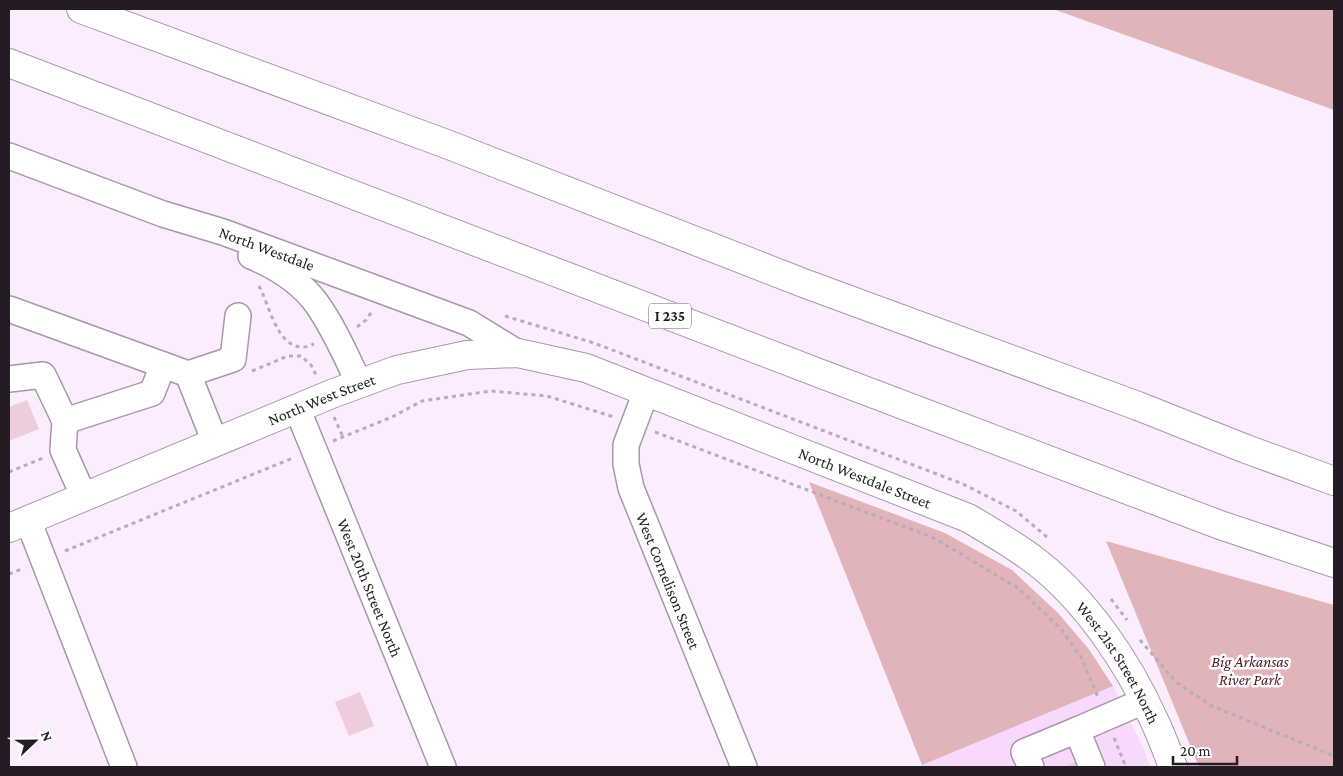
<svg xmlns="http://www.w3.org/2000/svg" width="1343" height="776" viewBox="0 0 1343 776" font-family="'Crimson Pro',serif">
	<rect width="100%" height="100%" fill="#fbedfd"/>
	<polygon fill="#f7dafb" points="1113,686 1142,745 1151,767 923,767 922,765"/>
	<g fill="#e1b4ba">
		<polygon points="1053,9 1334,9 1334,110"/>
		<polygon points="809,482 945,533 1012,570 1058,613 1088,648 1113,686 922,765"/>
		<polygon points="1106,541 1334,605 1334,767 1199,767"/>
	</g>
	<g fill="#edccdd">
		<polygon points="27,400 39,429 9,441 9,407"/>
		<polygon points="360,692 374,726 349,736 335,702"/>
		<polygon points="1085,758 1089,767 1063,767"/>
	</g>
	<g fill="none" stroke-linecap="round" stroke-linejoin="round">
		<g stroke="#aa95ad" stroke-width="28">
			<g id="minor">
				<path id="s1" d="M9 156 163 214 223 232 469 323 518 353"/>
				<path d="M251 256C275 266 301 282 317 304 334 328 346 356 359 383"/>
				<polyline points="9,309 188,374 215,442"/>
				<polyline points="188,374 233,359 238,316"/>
				<polyline points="9,379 43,375 65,421 63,450 84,497"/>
				<path id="s2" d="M646 392 626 445V464L631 488 744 767"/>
				<path id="s3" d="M297 408 443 767"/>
				<polyline points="65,421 152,393 163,365"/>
				<polyline points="28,520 124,767"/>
				<polyline points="1031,767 1024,752 1077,730"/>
				<polyline points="1092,767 1077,730 1144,701"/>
			</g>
		</g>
		<g stroke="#aa95ad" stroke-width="30">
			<g id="major">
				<path id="s4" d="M9 528 334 393 397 370 467 355 518 353 586 368 968 518C992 532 1016 546 1038 563 1086 601 1128 662 1153 718 1161 734 1167 751 1173 767"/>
			</g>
		</g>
		<g stroke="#aa95ad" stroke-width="30">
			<g id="highway">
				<polyline points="81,9 449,145 806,284 1138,406 1246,449 1334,481"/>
				<polyline points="9,63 824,375 1220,525 1334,563"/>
			</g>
		</g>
		<g stroke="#b8acba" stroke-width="3" stroke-dasharray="4 4" stroke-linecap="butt">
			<path d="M259 286C269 304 277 348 303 347 307 347 311 345 314 344"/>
			<polyline points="505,316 594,343 963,484 1016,511 1047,537"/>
			<polyline points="357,327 366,320 373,310"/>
			<polyline points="252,371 288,356 301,356 311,365 316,375"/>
			<polyline points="334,417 343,437"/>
			<polyline points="655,432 934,538 1018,588 1061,629 1081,657 1098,697"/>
			<polyline points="333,441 392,417 422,401 491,391 547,396 614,417"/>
			<polyline points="9,472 43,458"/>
			<polyline points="65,551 293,458"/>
			<polyline points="9,574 22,569"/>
			<polyline points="1111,599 1127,620"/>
			<polyline points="1140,640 1177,683 1212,706 1334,756"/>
			<polyline points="1114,738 1126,767"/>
		</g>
		<use href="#minor" stroke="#fff" stroke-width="25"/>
		<use href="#major" stroke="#fff" stroke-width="28"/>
		<use href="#highway" stroke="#fff" stroke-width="28"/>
	</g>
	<g text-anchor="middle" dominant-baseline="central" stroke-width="5" stroke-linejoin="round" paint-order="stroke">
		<rect fill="#fff" stroke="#665f66" stroke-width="1" x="649" y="303.5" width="42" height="25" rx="4"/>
		<g font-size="15" font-weight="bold" fill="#241b25">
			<text x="670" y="316">I 235</text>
		</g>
		<g font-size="16" fill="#241b25" stroke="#fff">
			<text stroke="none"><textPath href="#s1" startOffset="274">North Westdale</textPath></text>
			<text stroke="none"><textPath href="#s4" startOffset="338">North West Street</textPath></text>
			<text stroke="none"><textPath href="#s4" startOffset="911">North Westdale Street</textPath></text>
			<text stroke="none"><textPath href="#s2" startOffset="200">West Cornelison Street</textPath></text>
			<text stroke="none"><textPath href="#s3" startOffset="194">West 20th Street North</textPath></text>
			<text stroke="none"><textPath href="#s4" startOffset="1234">West 21st Street North</textPath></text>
		</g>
		<g font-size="16" font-style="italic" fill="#521827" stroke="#fff">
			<text x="1250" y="661">Big Arkansas<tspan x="1250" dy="18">River Park</tspan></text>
		</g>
	</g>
	<rect width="1343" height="776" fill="none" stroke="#241b25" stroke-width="20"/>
	<g transform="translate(35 741) rotate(68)" stroke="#ffffff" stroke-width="4" paint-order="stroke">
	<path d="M0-4L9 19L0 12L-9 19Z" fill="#241b25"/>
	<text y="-8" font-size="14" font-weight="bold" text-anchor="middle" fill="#241b25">N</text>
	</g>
	<path d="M1173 756v8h64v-8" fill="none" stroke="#241b25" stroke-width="2.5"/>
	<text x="1180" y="756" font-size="15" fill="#241b25" stroke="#ffffff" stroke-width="4" paint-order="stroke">20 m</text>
</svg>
